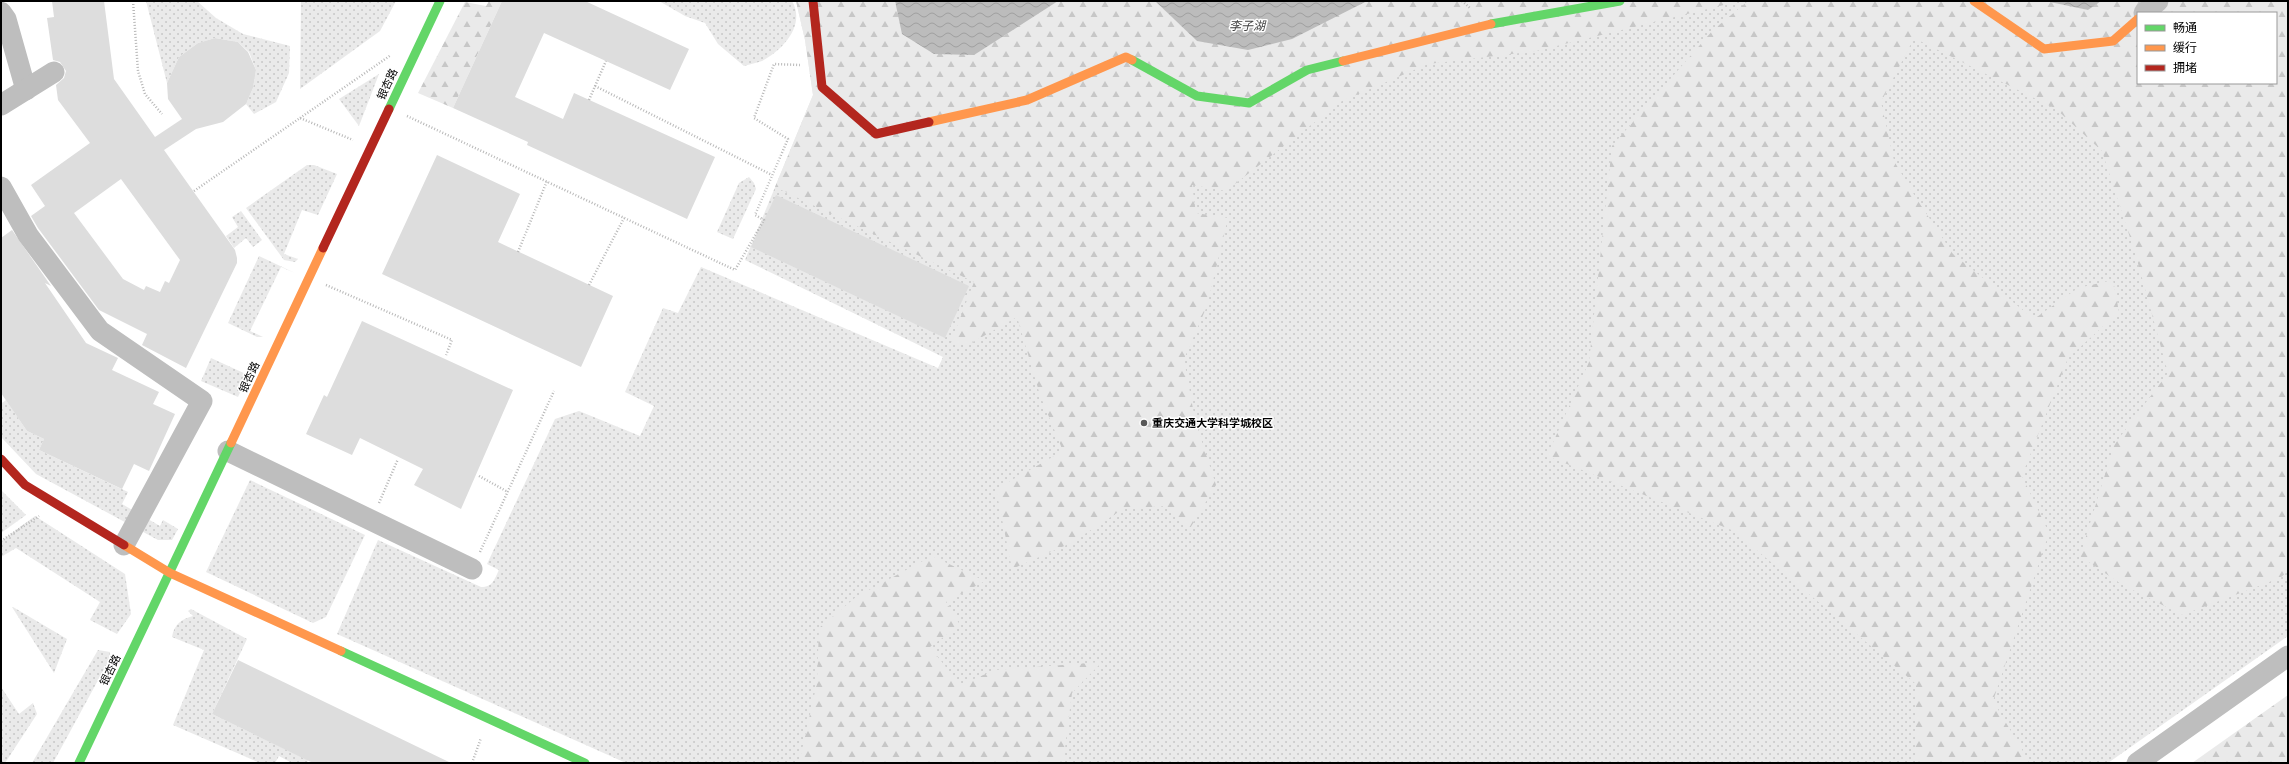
<svg xmlns="http://www.w3.org/2000/svg" width="2289" height="764" viewBox="0 0 2289 764" font-family="Quicksand,'Noto Sans SC',sans-serif">
	<defs>
		<pattern id="green-dots" width="8" height="8" patternUnits="userSpaceOnUse"><rect width="8" height="8" fill="#eaeaea"/><path d="M2 2h.1M6 6h.1" fill="none" stroke="#c7c7c7" stroke-width="1.8" stroke-linecap="round"/></pattern>
		<pattern id="forest-firs" width="22" height="20" patternUnits="userSpaceOnUse"><rect width="22" height="20" fill="#eaeaea"/><path d="M5 1l3.5 6h-7zM16 11l3.5 6h-7z" fill="#c7c7c7"/></pattern>
		<pattern id="water-waves" width="16" height="10" patternUnits="userSpaceOnUse"><rect width="16" height="10" fill="#bcbcbc"/><path d="M0 5q4-4 8 0t8 0" fill="none" stroke="#a0a0a0"/></pattern>
	</defs>
	<rect width="100%" height="100%" fill="#fff"/>
	<g fill="url(#green-dots)" fill-rule="evenodd">
		<polygon points="146,1 197,1 216,18 243,34 290,46 289,73 276,102 254,114 246,104 253,88 256,70 249,52 238,42 215,38 198,43 179,57 167,83"/>
		<polygon points="301,1 396,1 380,31 300,89"/>
		<path d="M659 1H792C806 25 783 50 762 61 757 63 750 64 744 66L718 44 705 23 685 16Z"/>
		<path d="M796 1H895V4L934 54 1058 1H1155L1197 41 1248 50 1367 1H2045L2088 10 2101 1H2288V636L2108 763H626L337 634 378 540 481 587C493 587 494 580 499 570L487 564 555 419 579 411 640 436 654 406 625 392 663 308 678 313 701 267 938 368 943 357 745 260 813 95 805 40ZM2138 13H2276V83H2138Z"/>
		<polygon points="379,74 359,126 339,99"/>
		<polygon points="307,165 314,165 337,174 318,215 302,210 284,254 298,259 295,262 284,260 246,208"/>
		<polygon points="749,177 754,183 756,189 733,239 717,232 739,183"/>
		<polygon points="241,211 262,240 253,247 246,238 234,248 226,236 238,227 232,217"/>
		<polygon points="259,256 295,273 281,267 250,331 263,337 257,337 228,323"/>
		<polygon points="211,358 248,375 238,397 201,381"/>
		<polygon points="6,400 27,431 44,439 39,450 128,492 122,504 160,526 163,520 178,529 172,540 158,540 36,474 1,437 1,404"/>
		<polygon points="250,480 365,535 326,617 313,623 206,572"/>
		<polygon points="1,490 26,515 1,533"/>
		<polygon points="35,516 125,574 131,614 117,634 90,620 100,602 16,548 1,557 1,541"/>
		<polygon points="13,607 67,639 54,673 12,607"/>
		<path d="M191 609 247 639 212 714 308 760 307 763H292L279 756 275 763H260L173 725 204 650 172 637C174 624 182 619 193 616L188 611Z"/>
		<polygon points="98,650 110,652 109,660 53,763 32,763"/>
		<polygon points="1,687 19,714 33,703 37,714 5,763 1,763"/>
	</g>
	<g fill="url(#forest-firs)" fill-rule="evenodd">
		<polygon points="489,1 502,1 453,108 418,93 465,2 486,6"/>
		<polygon points="796,1 895,1 895,4 974,55 1058,1 1155,1 1197,41 1367,1 1740,1 1536,51 1428,64 1342,101 1226,191 1192,185 1196,213 1228,218 1207,306 1184,359 1195,420 1216,485 1189,530 1166,506 1123,509 1071,543 1012,569 996,489 1063,451 1040,395 1017,317 968,345 951,342 974,282 775,187 813,95 805,40"/>
		<path d="M1748 1H2045L2088 10 2101 1H2288V571L2280 578 2182 615 2121 584 2080 556 2114 445 2168 373 2136 256 2102 151 2056 109 1914 38 1881 102 1894 161 1916 198 1953 254 2034 319 2078 288 2113 280 2119 312 2068 358 2022 476 2049 533 1993 701 2030 763H1915L1916 684 1734 531 1547 456 1589 362 1612 146 1713 30ZM2138 13H2276V83H2138Z"/>
		<polygon points="932,556 985,581 946,602 960,625 930,647 960,685 995,670 1102,662 1072,693 1063,763 799,763 817,683 819,628 856,597"/>
		<polygon points="2288,695 2288,763 2192,763"/>
	</g>
	<g fill="url(#water-waves)">
		<polygon points="895,1 1058,1 974,55 934,54 902,34"/>
		<polygon points="1155,1 1367,1 1292,39 1248,50 1197,41"/>
		<polygon points="2045,1 2101,1 2088,10"/>
	</g>
	<g fill="#ddd" fill-rule="evenodd">
		<path d="M52 1H104L114 79 155 137 182 119 168 99 167 83 179 57 198 43 215 38 238 42 248 52 256 70 253 88 246 104 223 122 196 129 164 150 235 250 237 258V263L186 368 142 345 147 334 99 310 38 228 31 216 45 206 31 185 90 143 58 100 56 85 64 78 66 71 60 62 53 60 47 18 54 17ZM121 179 180 260 169 283 165 281 160 292 146 286 144 290 123 279 74 213Z"/>
		<polygon points="502,1 585,1 689,49 670,90 544,33 515,97 563,119 574,93 715,157 687,219 527,145 528,142 453,108"/>
		<polygon points="437,155 520,194 498,242 613,296 581,367 382,274"/>
		<polygon points="776,195 969,286 945,338 751,247"/>
		<polygon points="12,230 51,286 45,283 86,343 118,358 112,370 159,392 153,404 175,414 149,471 134,464 122,489 39,450 44,439 27,431 1,393 1,238"/>
		<polygon points="362,321 513,390 461,509 414,485 423,469 360,438 352,455 306,434 324,395 327,397"/>
		<polygon points="238,660 451,763 313,763 212,714"/>
	</g>
	<g fill="none" stroke-linecap="round" stroke-linejoin="round">
		<g stroke="#b8b8b8" stroke-width="2.5" stroke-dasharray="1 2" stroke-linecap="butt">
			<polyline points="133,1 138,71 145,94 162,114"/>
			<polyline points="1462,1 1470,8"/>
			<polyline points="595,86 772,175"/>
			<polyline points="589,100 606,61"/>
			<polyline points="407,116 735,270 764,220 755,215 788,139 754,118 774,64 800,65"/>
			<polyline points="300,118 391,55"/>
			<polyline points="194,191 300,118 353,140"/>
			<polyline points="518,252 547,181"/>
			<polyline points="326,285 452,340 446,355"/>
			<polyline points="589,285 624,218"/>
			<polyline points="479,476 508,492"/>
			<polyline points="379,503 398,459"/>
			<polyline points="1,541 39,516"/>
			<polyline points="480,552 554,391"/>
			<polyline points="472,763 481,738"/>
		</g>
		<g stroke="#bebebe" stroke-width="21">
			<polyline points="1,12 6,19 26,90"/>
			<polyline points="2144,13 2158,1"/>
			<polyline points="1,105 54,72"/>
			<polyline points="1,187 28,235 100,331 202,401 124,545"/>
			<polyline points="228,451 472,569"/>
			<polyline points="2137,763 2288,656"/>
		</g>
		<g stroke="#63d668" stroke-width="9">
			<polyline points="1491,24 1620,1"/>
			<polyline points="1132,60 1197,96 1249,103 1307,70 1343,61"/>
			<polyline points="389,109 440,1"/>
			<polyline points="341,651 585,763"/>
			<polyline points="79,763 231,443"/>
		</g>
		<g stroke="#ff974d" stroke-width="9">
			<polyline points="1974,1 2044,49 2113,41 2138,19"/>
			<polyline points="1343,61 1491,24"/>
			<polyline points="929,122 1027,100 1126,57 1132,60"/>
			<polyline points="231,443 323,248"/>
			<polyline points="124,545 170,573 341,651"/>
		</g>
		<g stroke="#b3261e" stroke-width="9">
			<polyline points="813,1 822,87 876,134 929,122"/>
			<polyline points="323,248 389,109"/>
			<polyline points="1,459 25,485 124,545"/>
		</g>
	</g>
	<circle fill="#595959" stroke="#fff" stroke-width="1.5" cx="1144" cy="423" r="4"/>
	<g text-anchor="middle" dominant-baseline="central" stroke-width="3" stroke-linejoin="round" paint-order="stroke">
		<g font-size="11" fill="#000" stroke="#fff">
			<text transform="translate(387 84) rotate(-65)">银杏路</text>
			<text transform="translate(249 377) rotate(-65)">银杏路</text>
			<text transform="translate(110 670) rotate(-64)">银杏路</text>
		</g>
		<g font-size="11" font-weight="bold" fill="#000" stroke="#fff" text-anchor="start">
			<text x="1152" y="423">重庆交通大学科学城校区</text>
		</g>
		<g font-size="12" font-style="italic" fill="#414141" stroke="#fff">
			<text x="1247" y="25">李子湖</text>
		</g>
	</g>
	<rect width="2289" height="764" fill="none" stroke="#000000" stroke-width="4"/>
	<rect x="2137" y="12" width="140" height="72" fill="#ffffff" stroke="#999999"/>
	<rect x="2145" y="25" width="20" height="6" fill="#63d668" stroke="#999999"/>
	<text x="2173" y="32" font-size="12" fill="#000000">畅通</text>
	<rect x="2145" y="45" width="20" height="6" fill="#ff974d" stroke="#999999"/>
	<text x="2173" y="52" font-size="12" fill="#000000">缓行</text>
	<rect x="2145" y="65" width="20" height="6" fill="#b3261e" stroke="#999999"/>
	<text x="2173" y="72" font-size="12" fill="#000000">拥堵</text>
</svg>
